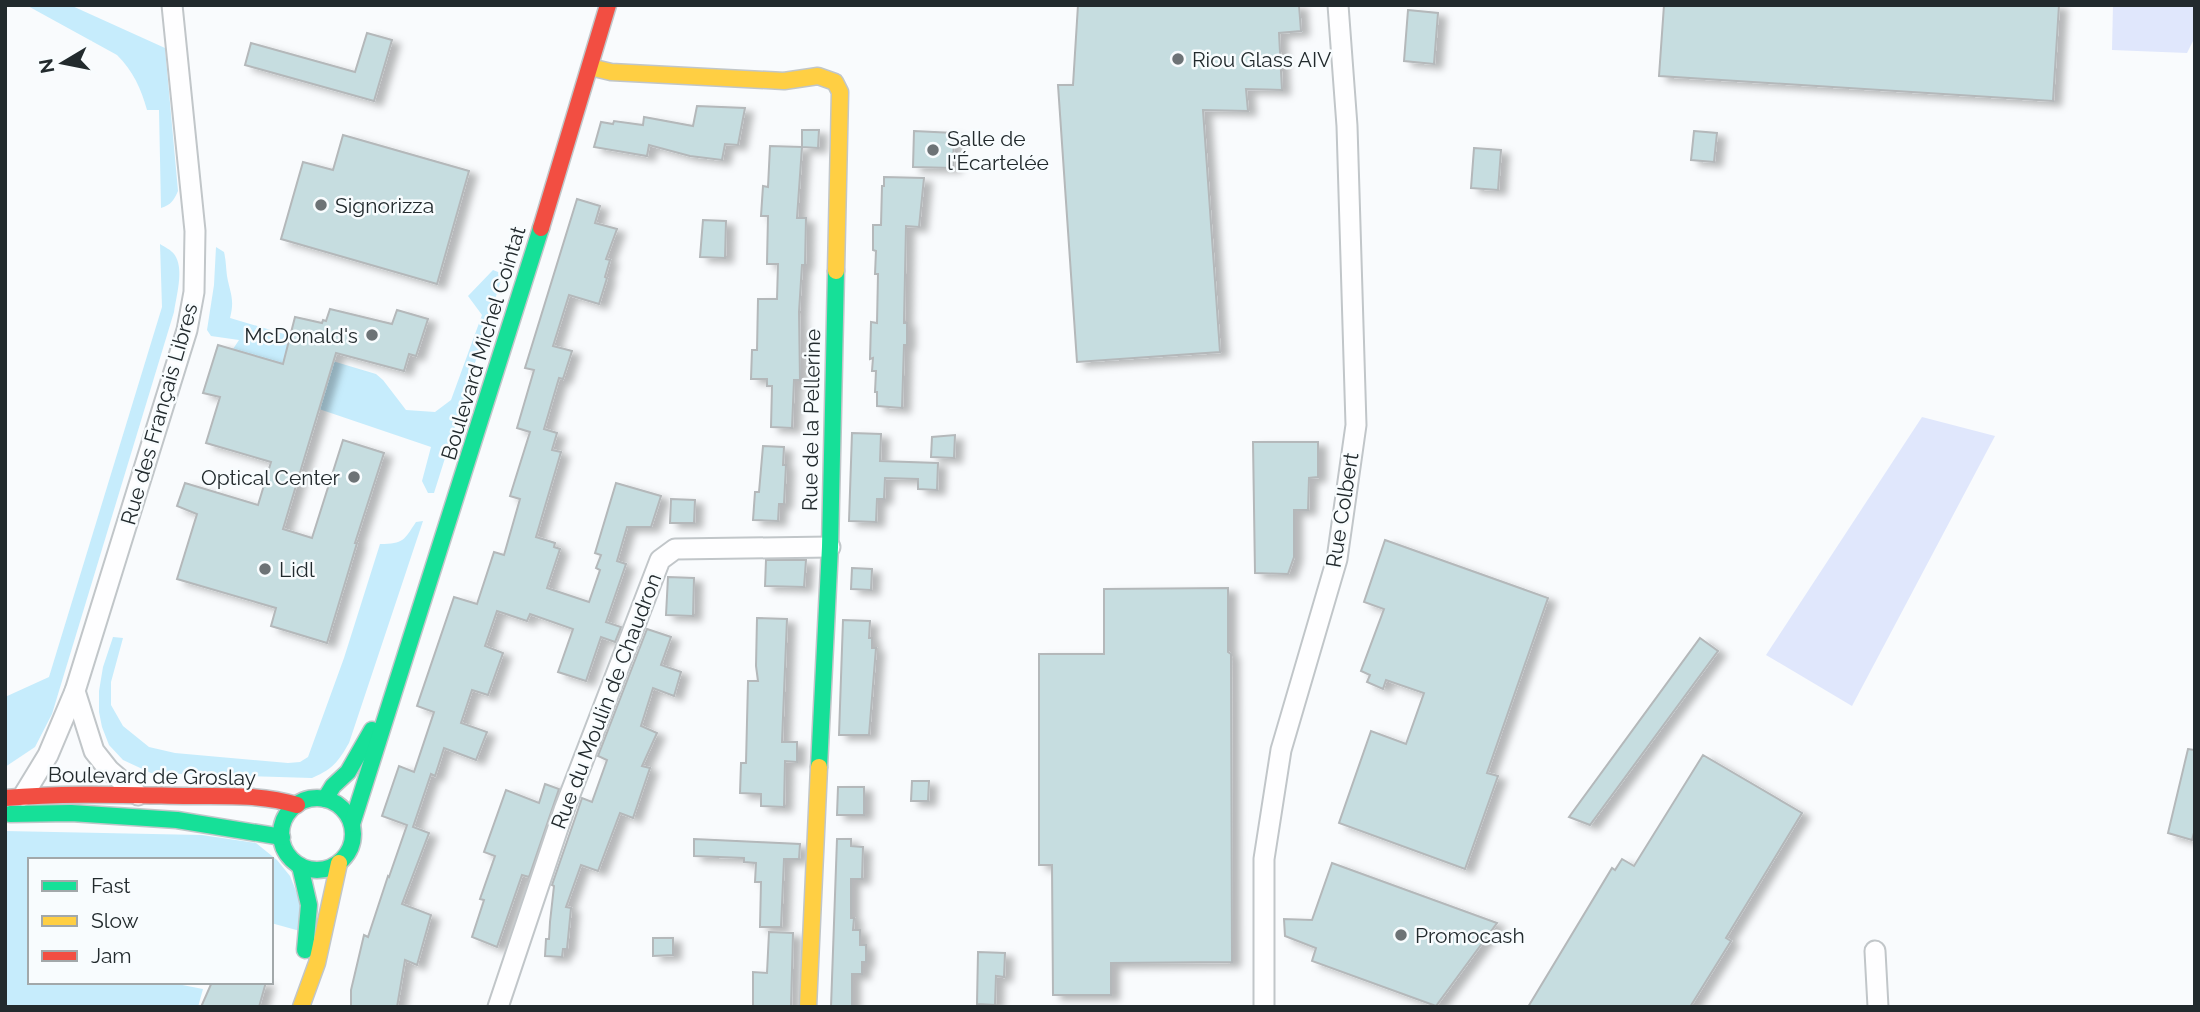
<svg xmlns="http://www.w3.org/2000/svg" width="2200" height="1012" viewBox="0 0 2200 1012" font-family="Raleway,sans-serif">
	<defs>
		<filter id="shadow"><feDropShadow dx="8" dy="4.5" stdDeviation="3.5" flood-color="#0004"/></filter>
	</defs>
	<rect width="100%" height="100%" fill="#f9fbfd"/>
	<g fill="#c6ecfc">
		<path d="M26 5H70L165 48 178 191C174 200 171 205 161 208L159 110H147C141 88 133 71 117 55Z"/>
		<path d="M160 244C165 247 171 250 174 254 185 268 176 296 174 312L52 714 35 747 5 767V697L49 677 162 307Z"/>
		<path d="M216 247 224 252C226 260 226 268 227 276 230 293 235 299 230 318L301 339 299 351 376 374 383 380 406 410 435 412 451 400 482 315 468 296 493 270 503 274 434 493H428L422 481 431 447 319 409 328 378 233 349 239 340 211 336 207 330 214 285Z"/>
		<path d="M423 521 349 743C338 762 333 769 312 778L151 773 123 760 109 745 102 727 99 712V691L103 667 113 637 123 638 111 682V705L123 726 149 747 175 753 288 763 300 762 308 757 344 658 380 544C404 544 404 540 416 522Z"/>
		<polygon points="5,831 202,835 256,843 277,860 290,876 300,901 300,931 271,923 271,860 30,860 30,982 167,982 203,989 198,1007 5,1007"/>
	</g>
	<g fill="#e0e7fc">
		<polygon points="2113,5 2195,5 2195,37 2187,53 2112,50"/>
		<polygon points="1922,417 1995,436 1852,706 1766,655"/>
	</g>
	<g fill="#c6dde0" stroke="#b4b8ba" stroke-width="2" filter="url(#shadow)">
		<polygon points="1078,5 1299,5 1301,31 1279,33 1282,90 1246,89 1248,111 1203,110 1220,352 1077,362 1058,85 1073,85"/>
		<polygon points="1664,5 2059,5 2053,101 1659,76"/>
		<polygon points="1408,10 1438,13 1434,64 1404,61"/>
		<polygon points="367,33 392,40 374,101 245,65 251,43 355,72"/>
		<polygon points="697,106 745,108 738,145 725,144 722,160 690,156 649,145 647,156 594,147 601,122 613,124 614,121 643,125 644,117 693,126"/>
		<polygon points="802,130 819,130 818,148 802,147 797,218 806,218 805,265 802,265 799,312 800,380 794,380 792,428 771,427 772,386 767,386 767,379 751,379 752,350 757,350 758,299 777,299 778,264 767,264 768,216 761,216 763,186 768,187 770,146 802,147"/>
		<polygon points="914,131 954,133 953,168 913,167"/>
		<polygon points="1694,131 1717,133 1714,162 1691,160"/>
		<polygon points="343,135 469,171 437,284 281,239 303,162 333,170"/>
		<polygon points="1474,148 1501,150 1498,190 1471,188"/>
		<polygon points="884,177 924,178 919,227 906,226 904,323 907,323 907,345 904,345 902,408 877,406 877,392 875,392 876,371 872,371 873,358 870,359 871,322 877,323 878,274 875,274 876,251 873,250 873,225 881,225 882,186 884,186"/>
		<polygon points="577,199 600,206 595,223 617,229 606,259 610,260 605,277 607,278 599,304 569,295 553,346 572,351 563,379 559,378 544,429 557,433 552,450 561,452 536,537 555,543 554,547 560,549 547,588 589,602 600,570 596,568 601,555 595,553 616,483 661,496 651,527 627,527 617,561 626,564 606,622 621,627 615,642 601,637 586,681 558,672 573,629 530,614 527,621 497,611 485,646 503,653 488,695 472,690 461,723 487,732 476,760 444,748 435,776 431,774 413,827 429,833 402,904 431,915 417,965 405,960 397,1007 351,1007 351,990 364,935 368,937 388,876 389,877 407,825 382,816 399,766 414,772 434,712 417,706 454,597 477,604 494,552 504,555 520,499 510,496 530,432 517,428 534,370 525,368"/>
		<polygon points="703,220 726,221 725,258 700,257"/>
		<polygon points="330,309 392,324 397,310 428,319 416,356 409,354 404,371 336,353 283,529 312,538 343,440 384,453 355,543 357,543 327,643 271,626 276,608 177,579 197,514 177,506 185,483 258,505 271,462 206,443 220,397 203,393 218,345 283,364 295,317 322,323 323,320 326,321"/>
		<polygon points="852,433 881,434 880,461 938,463 937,490 918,489 918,479 885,478 884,499 877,499 876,522 849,521"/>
		<polygon points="955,435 954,458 931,457 932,437"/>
		<polygon points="1253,442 1318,442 1318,477 1309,478 1308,510 1294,510 1294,557 1288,574 1255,573"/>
		<polygon points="763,446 784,447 783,465 786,465 784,504 779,504 778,521 753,520 755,492 759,492"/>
		<polygon points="671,499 695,500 694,523 670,523"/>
		<polygon points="1385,540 1548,598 1487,773 1498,776 1465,869 1339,823 1371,731 1406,744 1424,693 1386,680 1383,689 1367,682 1370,675 1361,671 1384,609 1364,602"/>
		<polygon points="766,560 806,560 804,587 765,586"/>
		<polygon points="852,568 872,569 871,590 851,589"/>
		<polygon points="668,577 694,578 693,616 666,615"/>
		<polygon points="1228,588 1228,652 1231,654 1232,962 1111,963 1111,995 1053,995 1052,865 1039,865 1039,654 1104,654 1104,589"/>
		<polygon points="757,618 787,619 782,742 797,742 797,762 785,761 784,807 761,806 761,794 740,793 741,763 746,763 748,681 758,681 756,666"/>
		<polygon points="843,620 870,621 869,638 872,638 872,648 876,648 869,735 839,735"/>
		<polygon points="647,629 671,637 661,665 681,672 674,696 653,688 641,726 657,733 642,766 650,768 633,818 620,813 598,871 581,865 566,907 571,908 567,949 563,949 562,957 545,956 546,939 549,939 550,922 554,886 552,885 582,798 592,802 607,760 598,756"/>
		<polygon points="1700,638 1718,651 1590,825 1569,817"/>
		<polygon points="2188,749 2195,750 2195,829 2192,840 2168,833"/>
		<polygon points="1703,755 1802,813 1726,938 1731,941 1690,1007 1528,1007 1612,868 1615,870 1622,859 1634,866"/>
		<polygon points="912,781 929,781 928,801 911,801"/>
		<polygon points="545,784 559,789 529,877 522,875 497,947 472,937 484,900 480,899 495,856 484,852 506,790 539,803"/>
		<polygon points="838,787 864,787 864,815 837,815"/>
		<polygon points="694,839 800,844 799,859 784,859 781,927 760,927 761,882 755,882 756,863 744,862 744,858 694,856"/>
		<polygon points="837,839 851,839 851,846 863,847 862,879 851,879 851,918 854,918 853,930 860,930 860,945 866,945 866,962 862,962 862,974 852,974 852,1007 831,1007"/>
		<polygon points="1332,863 1497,923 1436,1006 1312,961 1316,948 1285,936 1284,919 1312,920"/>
		<polygon points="769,932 793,933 791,1007 753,1007 753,972 767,973"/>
		<polygon points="653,938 673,938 673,955 653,956"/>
		<polygon points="978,952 1005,953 1004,977 996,976 995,1005 977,1004"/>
		<polygon points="212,982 266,982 259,1007 201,1007"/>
	</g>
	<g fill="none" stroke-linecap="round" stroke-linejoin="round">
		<g stroke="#c1c6c9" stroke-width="23">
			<g id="street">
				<polyline points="75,691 94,751 109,770 138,795"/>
				<polyline points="23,796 48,755 75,691 187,330 194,292 195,231 172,5"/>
				<polyline points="1875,951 1878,1007"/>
				<polyline points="498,1007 564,810 660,560 675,549 830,547"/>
				<polyline points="1264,1007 1264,859 1281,750 1337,559 1356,425 1347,126 1338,5"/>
			</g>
		</g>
		<g stroke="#c1c6c9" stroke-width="19">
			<g id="fast">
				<polyline points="819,767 830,547 836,271"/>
				<circle cx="317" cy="834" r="36"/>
				<polyline points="325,799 333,786 348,772 372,730"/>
				<polyline points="10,814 71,813 177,820 282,837"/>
				<polyline points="352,824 541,228"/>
				<polyline points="300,866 309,905 305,950"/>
			</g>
		</g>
		<g stroke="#c1c6c9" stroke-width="19">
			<g id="slow">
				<polyline points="590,67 611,72 784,81 818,76 835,82 840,92 836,271"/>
				<polyline points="301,1007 317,963 339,863"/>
				<polyline points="808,1007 819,767"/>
			</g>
		</g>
		<g stroke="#c1c6c9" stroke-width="19">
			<g id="jam">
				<polyline points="541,228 608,5"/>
				<path d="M5 798C65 793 124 795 184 796 222 796 260 794 297 805"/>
			</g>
		</g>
		<use href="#street" stroke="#fefeff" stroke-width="19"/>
		<use href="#fast" stroke="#16e098" stroke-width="16"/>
		<use href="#slow" stroke="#ffcf43" stroke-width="16"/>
		<use href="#jam" stroke="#f24e42" stroke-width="16"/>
	</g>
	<g fill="#6d7376" stroke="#f8fcfe" stroke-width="2.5">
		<circle cx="1178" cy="59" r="7"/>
		<circle cx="933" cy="150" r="7"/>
		<circle cx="321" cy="205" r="7"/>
		<circle cx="372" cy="335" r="7"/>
		<circle cx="354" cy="477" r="7"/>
		<circle cx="265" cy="569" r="7"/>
		<circle cx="1401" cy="935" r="7"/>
	</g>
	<g text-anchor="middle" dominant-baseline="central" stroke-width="5" stroke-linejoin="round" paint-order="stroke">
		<g font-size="21" fill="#222a2d" stroke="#f8fcfe" text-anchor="start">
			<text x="1192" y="59">Riou Glass AIV</text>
			<text x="947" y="138">Salle de<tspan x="947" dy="24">l'Écartelée</tspan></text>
			<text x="335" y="205">Signorizza</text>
			<text x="358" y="335" text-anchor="end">McDonald's</text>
			<text x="340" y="477" text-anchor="end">Optical Center</text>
			<text x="279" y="569">Lidl</text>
			<text x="1415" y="935">Promocash</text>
		</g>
		<g font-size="21" fill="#222a2d" stroke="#f8fcfe">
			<text transform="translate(483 343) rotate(-73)">Boulevard Michel Cointat</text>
			<text transform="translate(159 414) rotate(-74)">Rue des Français Libres</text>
			<text transform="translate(811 420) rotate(-89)">Rue de la Pellerine</text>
			<text transform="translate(1342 510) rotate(-81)">Rue Colbert</text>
			<text transform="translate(606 701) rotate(-69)">Rue du Moulin de Chaudron</text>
			<text transform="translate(152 776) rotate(1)">Boulevard de Groslay</text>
		</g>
	</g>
	<rect width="2200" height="1012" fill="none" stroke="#222a2d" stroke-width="14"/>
	<rect x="28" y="858" width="245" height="126" fill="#f8fcfe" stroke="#a2a8aa" stroke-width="2"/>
	<rect x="42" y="881" width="35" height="10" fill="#16e098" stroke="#a2a8aa" stroke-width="2"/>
	<text x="91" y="893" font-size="21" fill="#222a2d">Fast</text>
	<rect x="42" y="916" width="35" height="10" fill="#ffcf43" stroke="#a2a8aa" stroke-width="2"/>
	<text x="91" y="928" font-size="21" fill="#222a2d">Slow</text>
	<rect x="42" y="951" width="35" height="10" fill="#f24e42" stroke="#a2a8aa" stroke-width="2"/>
	<text x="91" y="963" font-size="21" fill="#222a2d">Jam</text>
	<g transform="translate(63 63) rotate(260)" stroke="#f8fcfe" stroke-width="5" paint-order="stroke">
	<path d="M0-5L12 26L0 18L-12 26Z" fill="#222a2d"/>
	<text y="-10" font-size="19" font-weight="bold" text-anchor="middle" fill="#222a2d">N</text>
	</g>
</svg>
